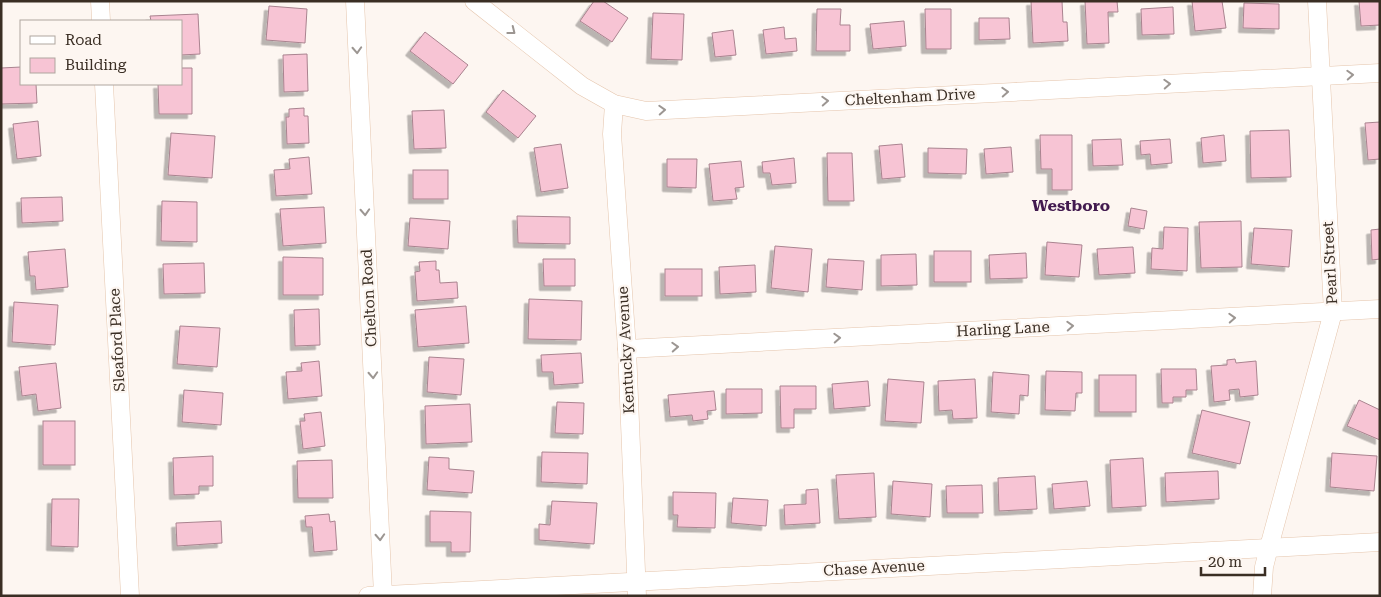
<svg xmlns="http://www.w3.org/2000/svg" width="1381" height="597" viewBox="0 0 1381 597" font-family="'Roboto Serif',serif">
	<defs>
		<filter id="shadow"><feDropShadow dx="-4.5" dy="4.5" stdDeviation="0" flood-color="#0004"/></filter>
	</defs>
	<rect width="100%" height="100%" fill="#fdf6f1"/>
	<g fill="#f7c4d4" stroke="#a9838f" filter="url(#shadow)">
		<polygon points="594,1 603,1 628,18 612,42 580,21"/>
		<polygon points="1031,1 1062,1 1063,22 1067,22 1068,41 1033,43"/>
		<polygon points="1085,1 1117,1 1118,12 1108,12 1109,43 1087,44"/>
		<polygon points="1192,1 1222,1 1226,28 1195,31"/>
		<polygon points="1359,1 1380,1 1380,25 1361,26"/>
		<polygon points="1244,3 1279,4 1279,29 1243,28"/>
		<polygon points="269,6 307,9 305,43 266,40"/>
		<polygon points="1173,7 1174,34 1142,35 1141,9"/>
		<polygon points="817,9 841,9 840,25 850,25 850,51 816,51"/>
		<polygon points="925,9 951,9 951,49 926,49"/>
		<polygon points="653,13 684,14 682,60 651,59"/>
		<polygon points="198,14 200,54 181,55 181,21 151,21 150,16"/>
		<polygon points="979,18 1009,18 1010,39 979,40"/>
		<polygon points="904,21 906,46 873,49 870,24"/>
		<polygon points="784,27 785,39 796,38 797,51 766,54 763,30"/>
		<polygon points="733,30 736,55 715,57 712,33"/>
		<polygon points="425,32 468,65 453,84 410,51"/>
		<polygon points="307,54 308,91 284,92 283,55"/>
		<polygon points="21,67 21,84 36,84 37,103 1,104 1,68"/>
		<polygon points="181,68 192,68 192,114 159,114 158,84 181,84"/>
		<polygon points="503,90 536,116 518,138 486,112"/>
		<polygon points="304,108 304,116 308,116 309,143 287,144 286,117 289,117 289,109"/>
		<polygon points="444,110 446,148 414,149 412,111"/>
		<polygon points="38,121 41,156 17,159 13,124"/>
		<polygon points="1380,122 1380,159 1368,160 1365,123"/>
		<polygon points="1289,130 1291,177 1251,178 1250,131"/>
		<polygon points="171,133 215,136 212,178 168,175"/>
		<polygon points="1040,135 1072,135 1072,190 1052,190 1052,169 1041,169"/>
		<polygon points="1224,135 1226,161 1203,163 1201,138"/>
		<polygon points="1121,139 1123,165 1093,166 1092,140"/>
		<polygon points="1170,139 1172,163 1151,165 1150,154 1141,155 1140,141"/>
		<polygon points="561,144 568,188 541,192 534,148"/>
		<polygon points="902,144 905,177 882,179 879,146"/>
		<polygon points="1011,147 1013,172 986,174 984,149"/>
		<polygon points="928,148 967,149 966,174 928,173"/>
		<polygon points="827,153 852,153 854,201 828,201"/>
		<polygon points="309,157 312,194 276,196 274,170 290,169 289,159"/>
		<polygon points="794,158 796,183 772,185 770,173 763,173 762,162"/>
		<polygon points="667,159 697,159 696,188 667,187"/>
		<polygon points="741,161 744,187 735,188 737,199 713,201 709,164"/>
		<rect x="413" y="170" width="35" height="29"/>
		<polygon points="62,197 63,221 22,223 21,198"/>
		<polygon points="162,201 197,202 197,242 161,241"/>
		<polygon points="324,207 326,243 283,246 280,209"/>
		<polygon points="1131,208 1147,211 1144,229 1128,226"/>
		<polygon points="517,216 570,217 570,244 518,243"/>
		<polygon points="410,218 450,221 448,249 408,246"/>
		<polygon points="1241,221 1242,267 1201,268 1199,222"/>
		<polygon points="1164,227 1188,228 1187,271 1151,269 1152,248 1163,249"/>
		<polygon points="1254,228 1292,230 1289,267 1251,264"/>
		<polygon points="1380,229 1380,259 1372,260 1371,230"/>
		<polygon points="1047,242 1082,245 1079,277 1045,275"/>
		<polygon points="775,246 812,249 808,292 771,288"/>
		<polygon points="1133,247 1135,273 1099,275 1097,249"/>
		<polygon points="65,249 68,287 36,290 35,276 30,276 28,252"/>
		<rect x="934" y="251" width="37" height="31"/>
		<polygon points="1026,253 1027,278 990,279 989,255"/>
		<polygon points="916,254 917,285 881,286 881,255"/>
		<polygon points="283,257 323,258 323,295 283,295"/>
		<polygon points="543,259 575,259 575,286 544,286"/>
		<polygon points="828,259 864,261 862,290 826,287"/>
		<polygon points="436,261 436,270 439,270 440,283 457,282 458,298 417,301 415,272 420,271 419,262"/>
		<polygon points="204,263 205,293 164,294 163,264"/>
		<polygon points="755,265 756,292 720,294 719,267"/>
		<rect x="665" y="269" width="37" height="27"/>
		<polygon points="529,299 582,301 581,340 528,339"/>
		<polygon points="14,302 58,305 55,345 12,342"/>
		<polygon points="466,306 469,343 418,347 415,310"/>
		<polygon points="319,309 320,345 295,346 294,310"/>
		<polygon points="180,326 220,328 217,367 177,364"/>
		<polygon points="581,353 583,383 554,385 553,372 542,372 541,355"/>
		<polygon points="429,357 464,359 461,395 427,392"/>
		<polygon points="1235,359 1236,363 1256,361 1258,395 1240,397 1239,389 1229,390 1230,400 1214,402 1211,366 1227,365 1227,360"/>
		<polygon points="319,361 322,396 288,399 286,372 302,371 301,363"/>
		<polygon points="56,363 61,408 38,411 36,394 22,396 19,367"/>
		<polygon points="1161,369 1196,369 1197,390 1186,390 1186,397 1173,397 1173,403 1162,403"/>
		<polygon points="1046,371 1082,372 1082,393 1076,393 1075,411 1045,410"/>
		<polygon points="993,372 1029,375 1028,396 1020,395 1019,414 991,412"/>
		<rect x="1099" y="375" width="37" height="37"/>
		<polygon points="888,379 924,382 921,423 885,421"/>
		<polygon points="975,379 977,418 953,419 952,410 939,411 938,381"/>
		<polygon points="868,381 870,406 834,409 832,384"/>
		<polygon points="780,386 816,386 816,409 794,409 794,428 781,428"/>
		<polygon points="726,389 762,389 762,413 726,414"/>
		<polygon points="184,390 223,393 221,425 182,422"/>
		<polygon points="714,391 716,410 707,411 708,419 693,421 692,415 670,417 668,395"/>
		<polygon points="1359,400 1380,410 1380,440 1347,426"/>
		<polygon points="557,402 584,403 583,434 555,433"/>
		<polygon points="470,404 472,442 426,444 425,406"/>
		<polygon points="1202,410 1250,422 1240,464 1192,453"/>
		<polygon points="321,412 325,446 303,449 300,421 305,421 304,414"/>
		<rect x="43" y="421" width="32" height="44"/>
		<polygon points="542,452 588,453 587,484 541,482"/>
		<polygon points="1332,453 1377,456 1374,491 1330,487"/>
		<polygon points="213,456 213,486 199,486 199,494 174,495 173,458"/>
		<polygon points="429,457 449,458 449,469 474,471 472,493 427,490"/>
		<polygon points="1143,458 1146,506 1112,508 1110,460"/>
		<polygon points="332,460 333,498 298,498 297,461"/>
		<polygon points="1218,471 1219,499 1166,502 1165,473"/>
		<polygon points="874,473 876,517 839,519 836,475"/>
		<polygon points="1035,476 1037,509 999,511 998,478"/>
		<polygon points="893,481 932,484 930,517 891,514"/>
		<polygon points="1087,481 1090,506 1054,509 1052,484"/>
		<polygon points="982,485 983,513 947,513 946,486"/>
		<polygon points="818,489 820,523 785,525 784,505 806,504 806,490"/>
		<polygon points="673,492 716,493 715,528 677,527 678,515 673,515"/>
		<polygon points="733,498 768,500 766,526 731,523"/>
		<polygon points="52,499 79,499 78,547 51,546"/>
		<polygon points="552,501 597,503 594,544 539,540 539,524 550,525"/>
		<polygon points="430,511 471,512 470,552 451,552 451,542 430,542"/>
		<polygon points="329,514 330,522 335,521 337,550 314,552 312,527 306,527 305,516"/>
		<polygon points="221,521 222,543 177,546 176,523"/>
	</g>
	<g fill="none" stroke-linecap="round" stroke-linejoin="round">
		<g stroke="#e5c5ac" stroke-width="19">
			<g id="street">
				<polyline points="100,1 101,21"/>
				<polyline points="355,1 383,595"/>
				<polyline points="474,1 582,86 614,104 646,111 1380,73"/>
				<polyline points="104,84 130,596"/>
				<polyline points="614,104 612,134 627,349 637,596"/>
				<polyline points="627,349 1380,309"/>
				<polyline points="368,596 1380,542"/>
				<polyline points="1262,596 1264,567 1269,547 1333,312 1317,1"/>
			</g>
		</g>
		<use href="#street" stroke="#fff" stroke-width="18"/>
	</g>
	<defs><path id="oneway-chevron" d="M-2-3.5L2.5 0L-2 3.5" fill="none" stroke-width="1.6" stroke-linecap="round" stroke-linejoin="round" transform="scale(1.25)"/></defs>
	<g stroke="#9c9692">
		<use href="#oneway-chevron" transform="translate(512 31) rotate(38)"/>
		<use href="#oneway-chevron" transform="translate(357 50) rotate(87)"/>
		<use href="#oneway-chevron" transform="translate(1350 75) rotate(-3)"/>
		<use href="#oneway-chevron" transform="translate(1167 84) rotate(-3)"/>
		<use href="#oneway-chevron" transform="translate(1005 92) rotate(-3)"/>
		<use href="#oneway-chevron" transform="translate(825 101) rotate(-3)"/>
		<use href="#oneway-chevron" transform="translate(662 110) rotate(-3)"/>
		<use href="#oneway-chevron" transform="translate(365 212) rotate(87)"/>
		<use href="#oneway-chevron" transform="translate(1232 318) rotate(-3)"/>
		<use href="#oneway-chevron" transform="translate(1070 326) rotate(-3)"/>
		<use href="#oneway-chevron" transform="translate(837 338) rotate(-3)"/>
		<use href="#oneway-chevron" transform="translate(675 347) rotate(-3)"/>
		<use href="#oneway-chevron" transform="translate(373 375) rotate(87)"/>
		<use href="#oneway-chevron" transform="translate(380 537) rotate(87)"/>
	</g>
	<g text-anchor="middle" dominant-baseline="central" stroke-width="4.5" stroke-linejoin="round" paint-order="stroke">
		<g font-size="15" fill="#3a2e24" stroke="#fdf6f1">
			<text transform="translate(910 97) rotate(-3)">Cheltenham Drive</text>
			<text transform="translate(1330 263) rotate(-93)">Pearl Street</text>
			<text transform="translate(369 298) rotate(-93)">Chelton Road</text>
			<text transform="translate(1003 329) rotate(-3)">Harling Lane</text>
			<text transform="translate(117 340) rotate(-93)">Sleaford Place</text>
			<text transform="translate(626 350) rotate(-93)">Kentucky Avenue</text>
			<text transform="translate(874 568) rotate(-3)">Chase Avenue</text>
		</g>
		<g font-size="16" font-weight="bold" fill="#421a4f" stroke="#fdf6f1">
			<text x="1071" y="205">Westboro</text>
		</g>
	</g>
	<rect width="1381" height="597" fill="none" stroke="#3a2e24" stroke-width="5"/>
	<rect x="20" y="20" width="162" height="65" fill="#fdf6f1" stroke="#afa69f"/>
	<rect x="30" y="36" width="25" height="8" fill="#ffffff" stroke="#afa69f"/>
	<text x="65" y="45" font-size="15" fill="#3a2e24">Road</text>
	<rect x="30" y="58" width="25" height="15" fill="#f7c4d4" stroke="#afa69f"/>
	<text x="65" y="70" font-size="15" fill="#3a2e24">Building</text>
	<path d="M1201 567v8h64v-8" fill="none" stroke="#3a2e24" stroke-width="2.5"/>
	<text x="1208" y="567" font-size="15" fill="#3a2e24" stroke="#fdf6f1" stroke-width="4" paint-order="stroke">20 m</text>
</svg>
